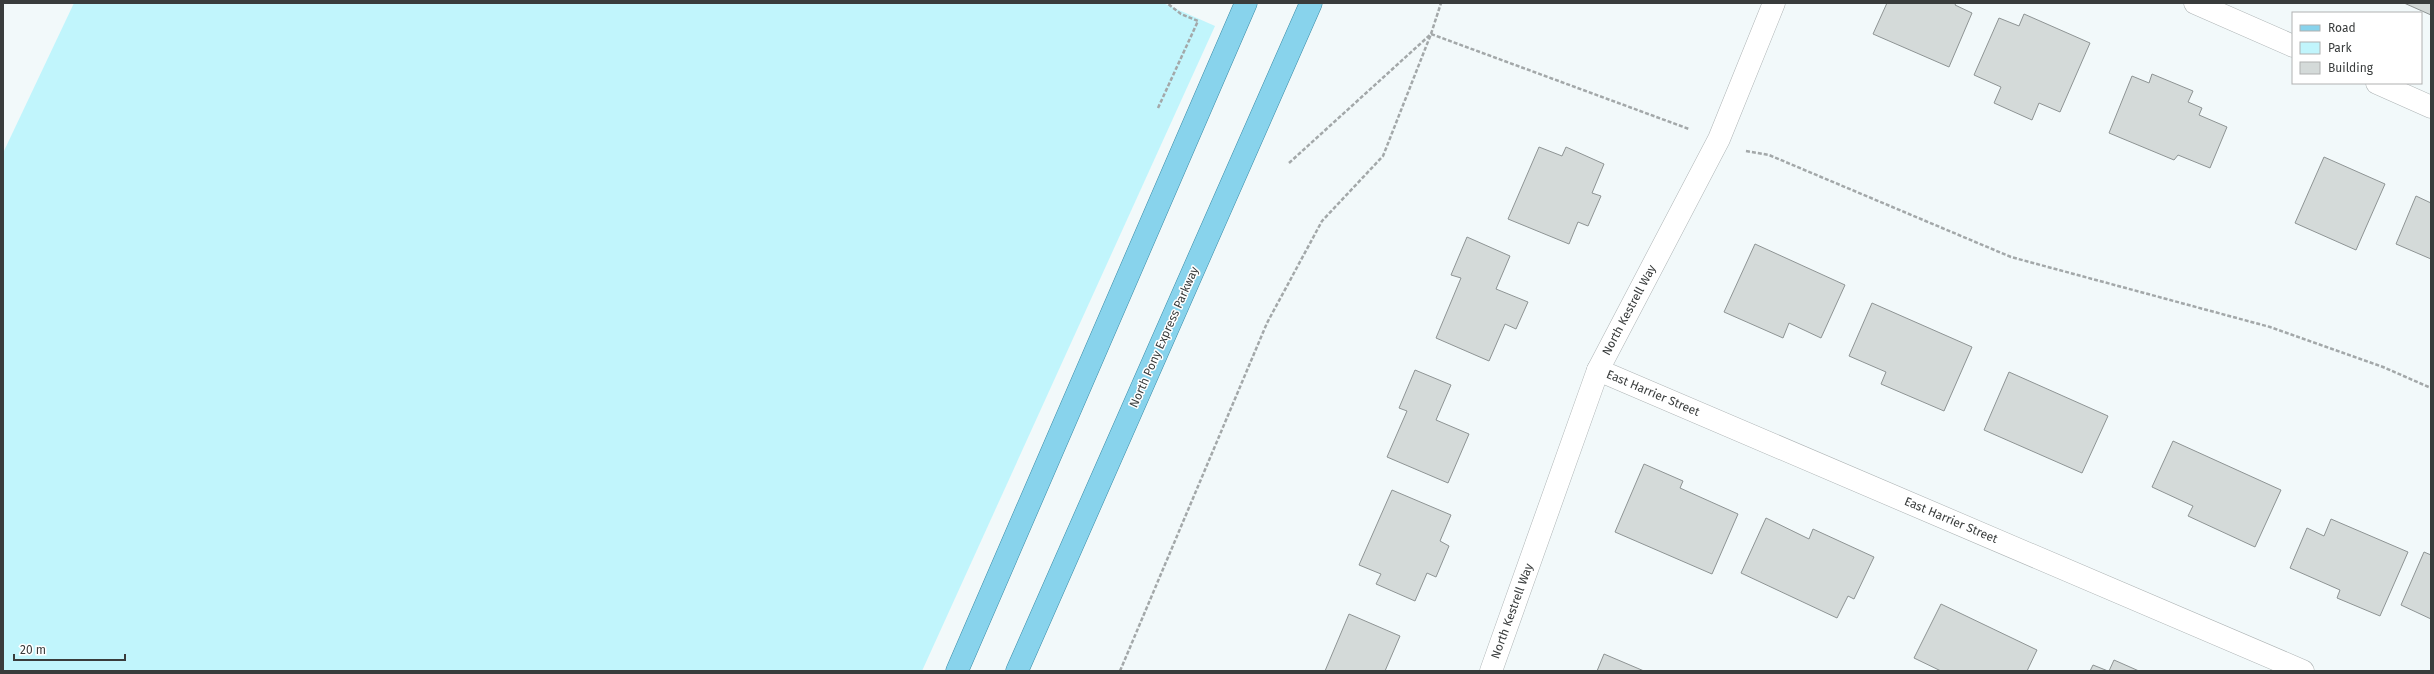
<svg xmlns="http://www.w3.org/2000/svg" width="2434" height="674" viewBox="0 0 2434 674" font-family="'Fira Sans',sans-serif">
	<rect width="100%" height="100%" fill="#f2f9fa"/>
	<polygon fill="#c1f5fc" points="74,3 1163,3 1215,26 922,671 3,671 3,153"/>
	<g fill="#d4dad9" stroke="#8e9494">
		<polygon points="1887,3 1956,3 1955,5 1972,13 1949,67 1873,34"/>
		<polygon points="2404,3 2431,3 2431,15"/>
		<polygon points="2024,14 2090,43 2060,112 2039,103 2032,120 1994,103 2001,87 1974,75 1999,18 2019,26"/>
		<polygon points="2152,74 2193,91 2188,102 2202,108 2199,115 2227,127 2210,168 2178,155 2174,160 2109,133 2132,76 2149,83"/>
		<polygon points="1539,147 1562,156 1566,147 1604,164 1592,193 1601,196 1588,226 1578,222 1569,244 1508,219"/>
		<polygon points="2324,157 2385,184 2356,250 2295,223"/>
		<polygon points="2416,196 2431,203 2431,259 2396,244"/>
		<polygon points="1467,237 1510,256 1496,289 1528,302 1516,329 1505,324 1489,361 1436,338 1461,278 1451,275"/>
		<polygon points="1755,244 1845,285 1821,338 1789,323 1783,338 1724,312"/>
		<polygon points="1872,303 1972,347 1944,411 1881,384 1886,372 1849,356"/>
		<polygon points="1415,370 1451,385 1436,420 1469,434 1448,483 1387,457 1407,411 1399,408"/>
		<polygon points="2009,372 2108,416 2082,473 1984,430"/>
		<polygon points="2173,441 2281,490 2255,547 2188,516 2193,506 2152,487"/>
		<polygon points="1644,464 1683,481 1680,488 1738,514 1712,574 1615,532"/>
		<polygon points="1392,490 1451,515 1440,541 1449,546 1436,577 1427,573 1415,601 1376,584 1381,574 1359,565"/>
		<polygon points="1766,518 1809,539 1813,529 1874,557 1854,599 1848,596 1837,618 1741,573"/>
		<polygon points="2331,519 2408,552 2380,616 2337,598 2340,590 2290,568 2307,528 2324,536"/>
		<polygon points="2424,552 2431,555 2431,619 2401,605"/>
		<polygon points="1941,604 2037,650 2027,671 1941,671 1914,658"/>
		<polygon points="1349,614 1400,636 1385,671 1325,671"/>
		<polygon points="1604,654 1644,671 1597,671"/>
		<polygon points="2114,660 2139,671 2109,671"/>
		<polygon points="2093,665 2108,671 2090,671"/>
	</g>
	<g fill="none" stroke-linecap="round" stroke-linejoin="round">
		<g stroke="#aeb4b5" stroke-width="23">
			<g id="street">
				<polyline points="2195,3 2293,46"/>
				<polyline points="2377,83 2431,107"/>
				<polyline points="1598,370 2303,671"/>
				<polyline points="1491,671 1598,370 1719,139 1774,3"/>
			</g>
		</g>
		<g stroke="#398ba6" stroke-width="23">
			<g id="primary">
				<polyline points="957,671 1246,3"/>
				<polyline points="1017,671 1311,3"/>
			</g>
		</g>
		<g stroke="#a3a8a9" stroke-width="2.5" stroke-dasharray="4 2" stroke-linecap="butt">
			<polyline points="1158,108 1198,21 1181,14 1167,3"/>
			<polyline points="1746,151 1769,155 2011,257 2270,327 2383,367 2431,388"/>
			<polyline points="1289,163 1431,34 1689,129"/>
			<polyline points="1120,671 1267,323 1322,221 1383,156 1431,34 1441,3"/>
		</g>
		<use href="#street" stroke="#fff" stroke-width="22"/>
		<use href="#primary" stroke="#88d3ec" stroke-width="22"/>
	</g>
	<g text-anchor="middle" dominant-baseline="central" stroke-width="3" stroke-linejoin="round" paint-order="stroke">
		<g font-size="12" fill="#393c3c" stroke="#fff">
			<text transform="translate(1629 310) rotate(-62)">North Kestrell Way</text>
			<text transform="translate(1164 337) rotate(-66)">North Pony Express Parkway</text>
			<text transform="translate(1653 393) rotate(23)">East Harrier Street</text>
			<text transform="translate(1951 520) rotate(23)">East Harrier Street</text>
			<text transform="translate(1512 611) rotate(-70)">North Kestrell Way</text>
		</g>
	</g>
	<rect width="2434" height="674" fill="none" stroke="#393c3c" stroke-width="8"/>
	<rect x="2292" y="12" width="130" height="72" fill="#ffffff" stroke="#b0b1b1"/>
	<rect x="2300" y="25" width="20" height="6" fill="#88d3ec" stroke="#b0b1b1"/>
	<text x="2328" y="32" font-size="12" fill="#393c3c">Road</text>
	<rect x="2300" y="42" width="20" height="12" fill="#c1f5fc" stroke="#b0b1b1"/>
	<text x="2328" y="52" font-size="12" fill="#393c3c">Park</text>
	<rect x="2300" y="62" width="20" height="12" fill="#d4dad9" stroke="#b0b1b1"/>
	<text x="2328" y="72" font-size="12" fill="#393c3c">Building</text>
	<path d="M14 654v6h111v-6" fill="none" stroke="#393c3c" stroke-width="2"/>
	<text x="20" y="654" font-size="12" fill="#393c3c" stroke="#ffffff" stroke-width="3" paint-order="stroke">20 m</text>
</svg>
